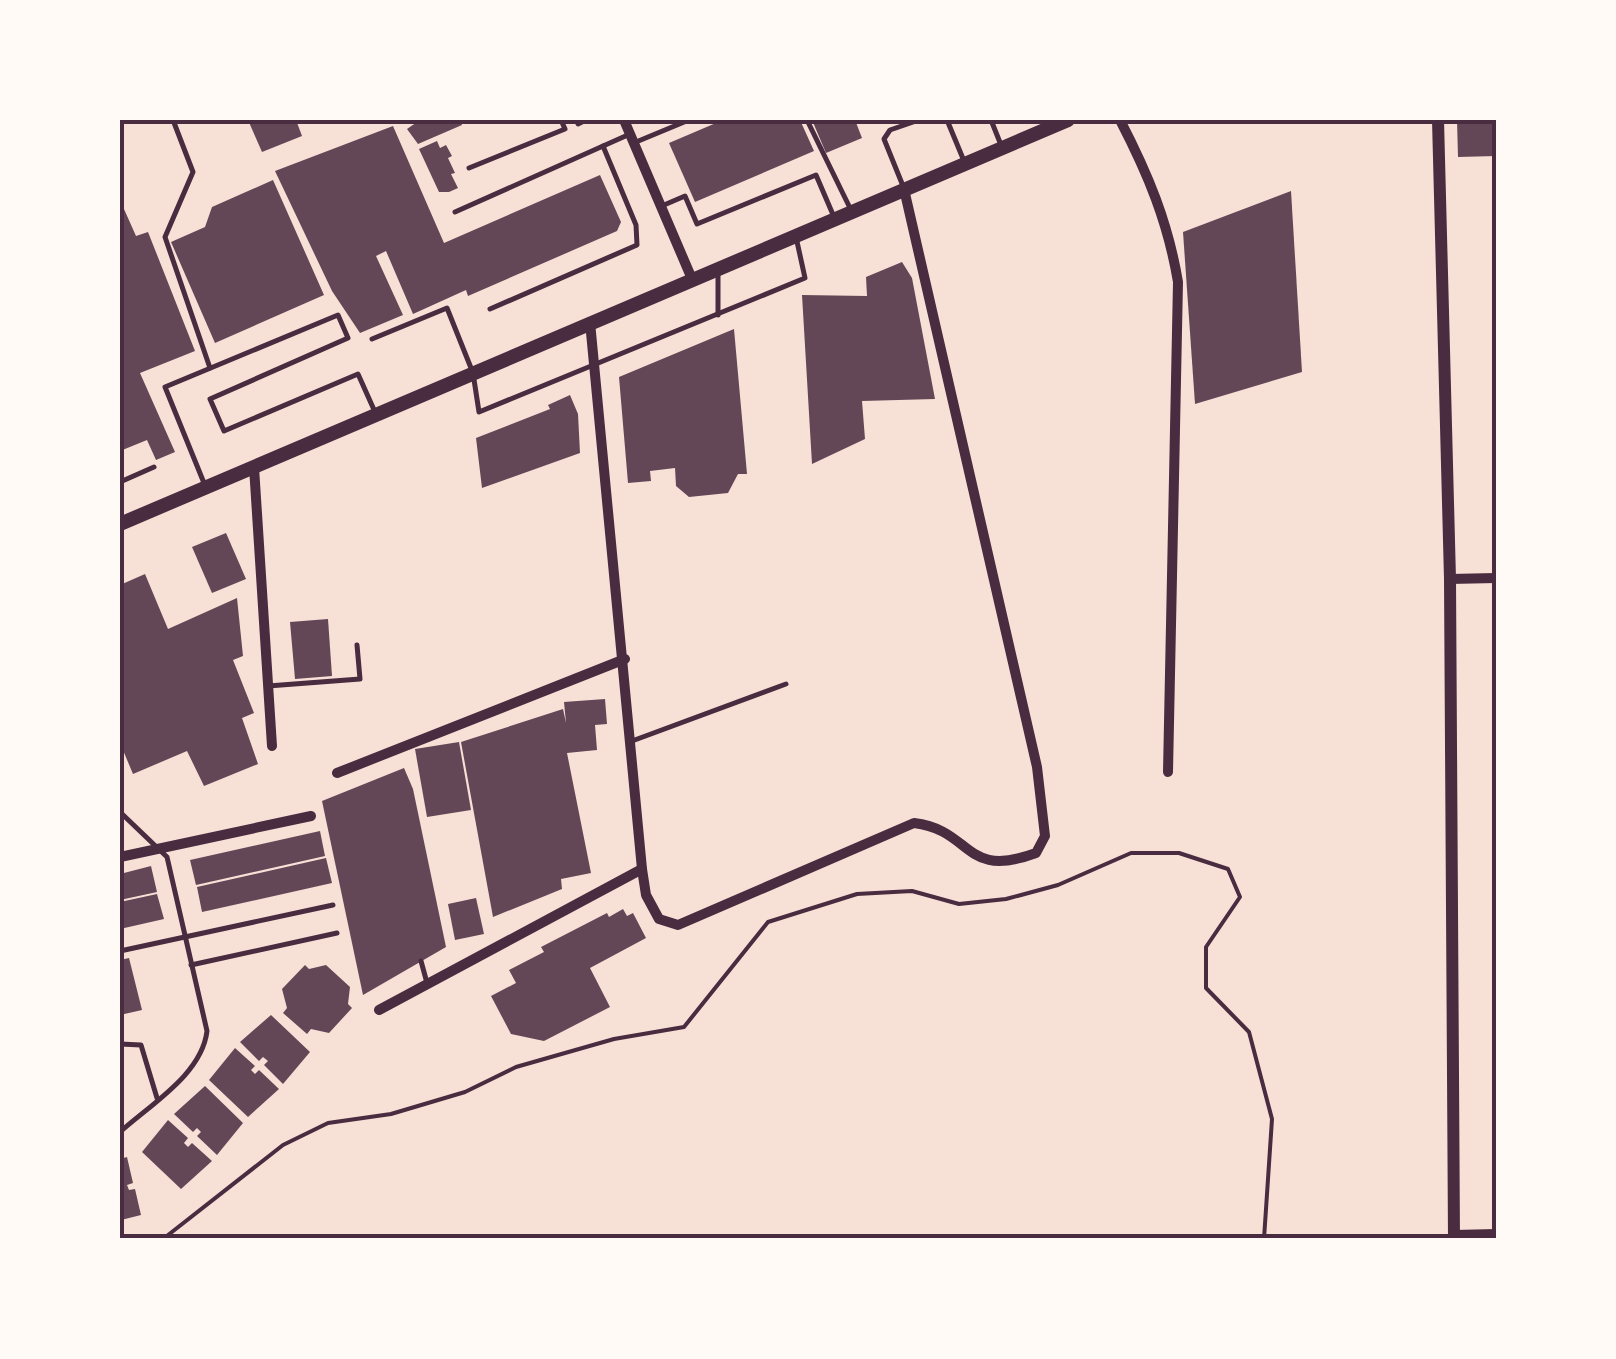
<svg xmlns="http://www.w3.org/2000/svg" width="1616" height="1359" viewBox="0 0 1616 1359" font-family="Overpass,sans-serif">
	<rect width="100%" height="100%" fill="#f7e1d7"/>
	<g fill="#644757">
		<polygon points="248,120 296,120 302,136 262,152"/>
		<polygon points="420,120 460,120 462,125 418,144 407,129"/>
		<polygon points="723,120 800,120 814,151 695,202 669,143"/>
		<polygon points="812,120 855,120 862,138 826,153"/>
		<polygon points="1457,120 1496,120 1496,156 1458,157"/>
		<polygon points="393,126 444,243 600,175 621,222 617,231 468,296 466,290 413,314 386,251 376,256 403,315 360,333 332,291 275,171"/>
		<polygon points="437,141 440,148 446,145 452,156 448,158 455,173 451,174 458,188 449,192 439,192 419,149"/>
		<polygon points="273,180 324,295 215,343 171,242 205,227 212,207"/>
		<polygon points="1291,191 1302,372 1195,404 1183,232"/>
		<polygon points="120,200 136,236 148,232 195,351 140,373 175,452 156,460 147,440 120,451"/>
		<polygon points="902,262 912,278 935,399 862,401 865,439 812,464 802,295 867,296 866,277"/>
		<polygon points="734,329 747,474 738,474 728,493 689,497 676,486 675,468 650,471 651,481 628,483 619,377"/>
		<polygon points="570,395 578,414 580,453 482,488 476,438 550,409 548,405"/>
		<polygon points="226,533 246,579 212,593 192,547"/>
		<polygon points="145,574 168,629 237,598 243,656 233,660 254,713 242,718 258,764 204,786 187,751 133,774 120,743 120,585"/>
		<polygon points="328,619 332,676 295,679 290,622"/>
		<polygon points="605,699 607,724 595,725 597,750 567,753 591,873 561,879 562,889 493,917 461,742 563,709 566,723 564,702"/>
		<polygon points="459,742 471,810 427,817 415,749"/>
		<polygon points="404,768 413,789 446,947 363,995 322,801"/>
		<polygon points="320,831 325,856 196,885 190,860"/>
		<polygon points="326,858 332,883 202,912 197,887"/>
		<polygon points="151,866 157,892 120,900 120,874"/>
		<polygon points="157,894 164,919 120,929 120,902"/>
		<polygon points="476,898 484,934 455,940 448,904"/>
		<polygon points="623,909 627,916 633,913 646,938 590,968 610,1007 544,1041 511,1034 491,996 516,983 509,970 544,952 541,947 607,913 609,917"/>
		<polygon points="129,958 142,1010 120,1015 120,960"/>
		<polygon points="305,965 309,969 326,965 350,987 348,1004 352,1008 329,1033 311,1029 307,1034 283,1013 287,1008 282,989"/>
		<polygon points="271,1015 310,1052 283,1084 264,1065 268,1061 263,1057 259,1061 240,1042"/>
		<polygon points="235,1048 255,1066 251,1070 255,1074 259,1070 279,1089 248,1117 209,1080"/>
		<polygon points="205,1086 243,1123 217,1155 197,1136 201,1132 197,1128 193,1132 174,1114"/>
		<polygon points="168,1120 188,1138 184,1143 188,1147 192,1143 212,1161 181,1189 142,1152"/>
		<polygon points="127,1157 133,1183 127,1185 129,1190 135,1189 141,1215 121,1220 120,1159"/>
	</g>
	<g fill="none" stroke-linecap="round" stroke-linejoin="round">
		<polyline stroke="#4a2c40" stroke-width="4" points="163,1239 283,1145 328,1123 391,1114 465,1092 516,1067 614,1039 684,1027 768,922 857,894 912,891 959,904 1006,899 1058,885 1131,853 1179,853 1228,869 1240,897 1206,947 1206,988 1249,1032 1272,1119 1264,1239"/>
		<g stroke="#4a2c40" stroke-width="5">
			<polyline points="173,120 193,172 165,237 210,368"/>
			<polyline points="807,120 850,208"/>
			<polyline points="947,120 964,161"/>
			<polyline points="991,120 1001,145"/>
			<polyline points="578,124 586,120"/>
			<polyline points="636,142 689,120"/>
			<polyline points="469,168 565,129 561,120"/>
			<polyline points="903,186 884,139 890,130 919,120"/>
			<polyline points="664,205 685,196 697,224 816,175 834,217"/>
			<polyline points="455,212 630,134"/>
			<polyline points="718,273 718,315"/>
			<polyline points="490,309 637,245 636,225 603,146"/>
			<polyline points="372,339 447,308 473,373 479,412 805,278 796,237"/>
			<polyline points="120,482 154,467"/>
			<polyline points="204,483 165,387 338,315 348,338 210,399 224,431 358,374 375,412"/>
			<polyline points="268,686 360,679 357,645"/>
			<polyline points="632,741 786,684"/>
			<path d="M120 812 167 857 207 1031C202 1074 151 1104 120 1132"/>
			<polyline points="120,951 333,905"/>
			<polyline points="421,961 427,983"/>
			<polyline points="191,965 337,933"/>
			<polyline points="120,1044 141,1045 157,1098"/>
		</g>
		<g stroke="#4a2c40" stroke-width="10">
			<polyline points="624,120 692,279"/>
			<path d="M1120 120C1148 174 1168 222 1178 282L1168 772"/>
			<path d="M590 322 642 869 646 895 659 919 678 925 914 823C973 830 963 880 1036 853L1045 836 1037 767 904 189"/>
			<polyline points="254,467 272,746"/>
			<polyline points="1450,579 1496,578"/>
			<polyline points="337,773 625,659"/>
			<polyline points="120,857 311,816"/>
			<polyline points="379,1010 642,869"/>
			<polyline points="1454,1235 1496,1234"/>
		</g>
		<polyline stroke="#4a2c40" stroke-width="12" points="1438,120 1450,579 1454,1239"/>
		<polyline stroke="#4a2c40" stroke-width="14" points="120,524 1068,120"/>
	</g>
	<rect width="1616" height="1359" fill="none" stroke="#fffaf5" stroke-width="245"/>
	<rect x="122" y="122" width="1372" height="1114" fill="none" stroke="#4a2c40" stroke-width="4"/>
</svg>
